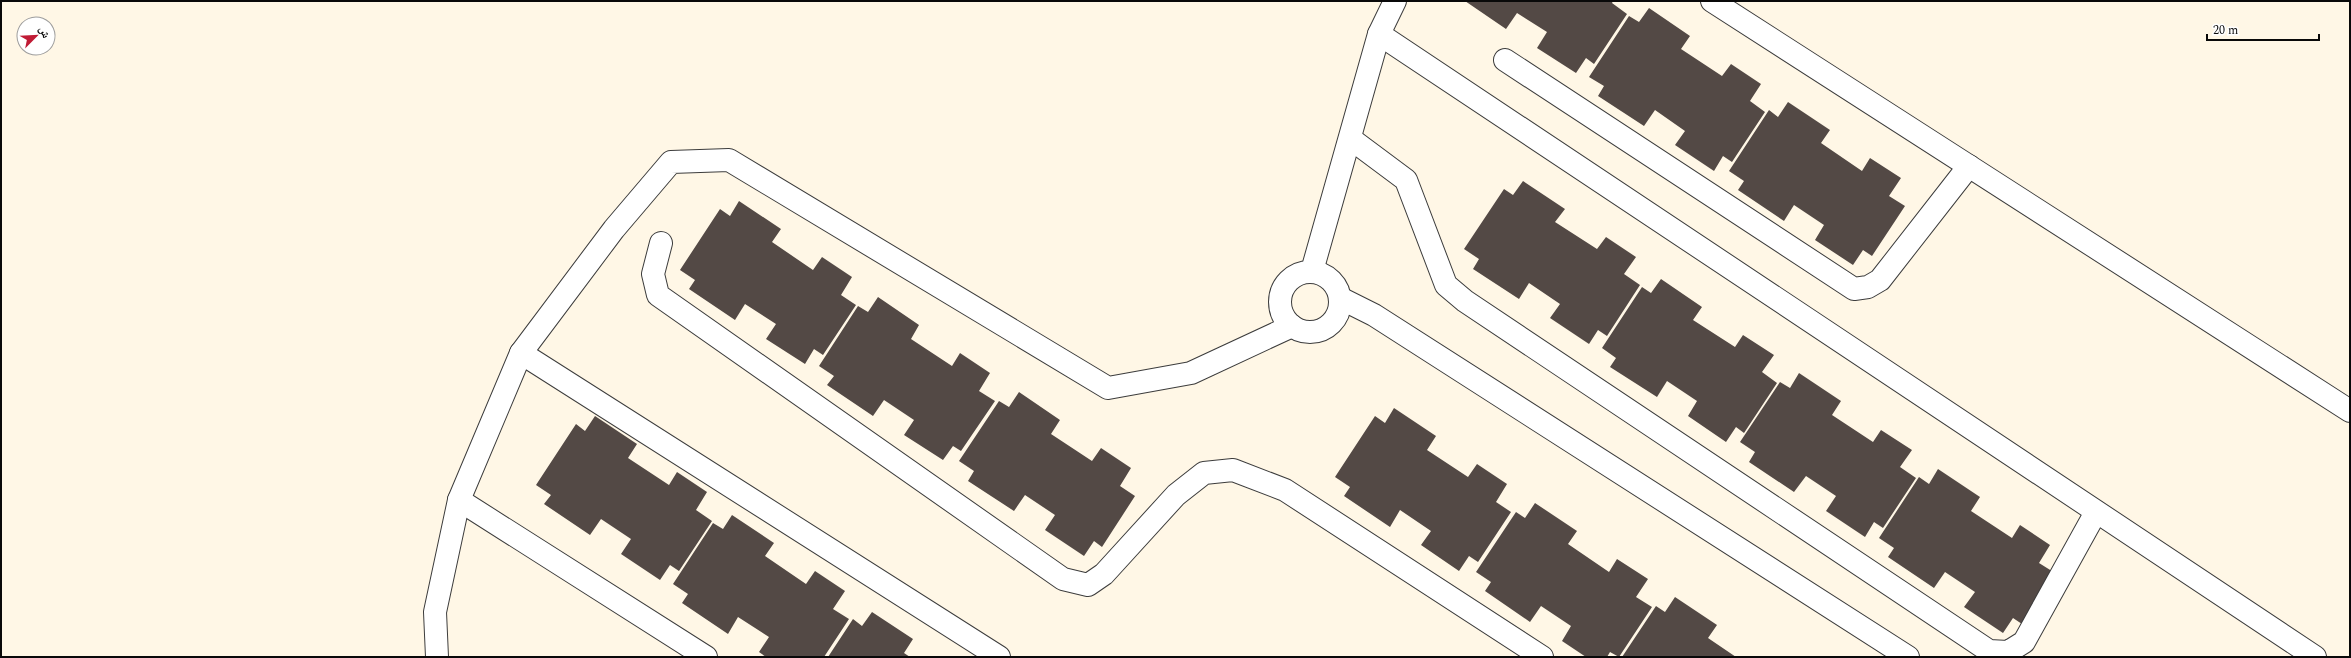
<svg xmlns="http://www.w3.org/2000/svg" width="2351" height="658" viewBox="0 0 2351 658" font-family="Spectral,'Noto Naskh Arabic',serif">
	<rect width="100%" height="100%" fill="#fff7e6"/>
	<g fill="#534945">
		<polygon points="1465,1 1613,1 1612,3 1627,14 1594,64 1586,58 1576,73 1537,48 1547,32 1517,13 1506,29"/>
		<polygon points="1649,8 1690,36 1681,49 1722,76 1731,64 1761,84 1750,101 1765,112 1732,162 1723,156 1714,171 1675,145 1685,131 1655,110 1644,126 1598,96 1604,86 1589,77 1629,16 1639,22"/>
		<polygon points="1788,102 1830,130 1821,143 1862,171 1870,158 1901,178 1889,196 1905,206 1872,256 1863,250 1853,265 1815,240 1824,225 1794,205 1784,221 1738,190 1744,181 1729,171 1769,110 1778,117"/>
		<polygon points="1523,181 1565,209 1555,222 1597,249 1606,237 1636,257 1624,274 1640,285 1607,336 1598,330 1589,344 1550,318 1560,304 1529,283 1519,299 1473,269 1479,259 1464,249 1504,189 1513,195"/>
		<polygon points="739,201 781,229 772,242 813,270 822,257 852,277 841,295 856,305 823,355 814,349 805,364 766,339 776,324 745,304 735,320 689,289 695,280 680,270 720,209 730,216"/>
		<polygon points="1661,279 1702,307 1693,320 1735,347 1743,335 1774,355 1762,372 1777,383 1744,433 1736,427 1726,442 1688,416 1697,401 1667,381 1657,397 1610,367 1616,358 1602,348 1642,287 1651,293"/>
		<polygon points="878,297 919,325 911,339 952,366 960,353 990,373 979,391 995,401 961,451 953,446 943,460 904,435 914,420 884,400 873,416 827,385 834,376 819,366 858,306 868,312"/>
		<polygon points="1799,373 1841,401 1832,415 1873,442 1881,430 1912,450 1900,467 1916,478 1883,528 1874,522 1865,537 1826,511 1836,496 1806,476 1794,492 1749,462 1755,452 1740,442 1780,382 1790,388"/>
		<polygon points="1019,392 1060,420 1051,434 1092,461 1101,448 1131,468 1120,486 1135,496 1102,547 1094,541 1084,556 1045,530 1055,515 1025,495 1014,511 968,481 974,471 959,461 999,401 1009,407"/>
		<polygon points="1394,408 1436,436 1427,450 1468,477 1477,464 1507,484 1496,502 1511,512 1478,562 1469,556 1459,571 1421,545 1431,531 1400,510 1390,527 1344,496 1350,487 1335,477 1375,416 1385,423"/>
		<polygon points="595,416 637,444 628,458 669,485 677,472 707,492 696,510 712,521 679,571 670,565 660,580 621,554 631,539 601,519 590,535 544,504 551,495 536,485 576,424 585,431"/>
		<polygon points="1938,469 1980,497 1971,511 2012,538 2020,525 2050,545 2039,563 2055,573 2022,624 2013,618 2003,633 1964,607 1975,592 1945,572 1934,588 1888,557 1894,548 1879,538 1919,477 1929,484"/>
		<polygon points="1535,503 1577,531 1568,544 1609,572 1617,559 1648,579 1636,597 1652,607 1619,657 1610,652 1607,657 1586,657 1562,641 1571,626 1541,606 1530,622 1485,591 1491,582 1476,572 1516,512 1525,518"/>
		<polygon points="732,515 774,543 765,556 806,584 815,571 845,591 833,609 849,619 824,657 766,657 759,652 769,637 738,617 728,634 682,603 688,594 673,584 713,523 723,529"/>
		<polygon points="1675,597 1717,625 1708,638 1736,657 1622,657 1656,606 1665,612"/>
		<polygon points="872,612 913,639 904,653 910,657 828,657 853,619 862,626"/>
	</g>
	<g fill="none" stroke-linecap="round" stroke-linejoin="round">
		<g stroke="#3c3c3c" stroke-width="24">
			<g id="minor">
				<polyline points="1712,1 2350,411"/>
				<polyline points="1379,34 2315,657"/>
				<polyline points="1505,60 1854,289 1868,287 1880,280 1969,166"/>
				<polyline points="1351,139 1406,180 1446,285 1465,301 1989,651 2008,652 2024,642 2096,512"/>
				<polyline points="661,243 653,274 658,295 1063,579 1088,585 1104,574 1176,495 1204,473 1233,470 1285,490 1542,657"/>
				<polyline points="1312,271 1379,34 1395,1"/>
				<circle cx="1310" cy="302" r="30"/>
				<polyline points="1340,298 1374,315 1908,657"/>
				<polyline points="521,353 999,657"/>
				<polyline points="459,500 706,657"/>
				<polyline points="437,657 435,612 459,500 521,353 614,229 671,162 729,160 1108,388 1191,373 1292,326"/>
			</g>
		</g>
		<use href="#minor" stroke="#fff" stroke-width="22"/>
	</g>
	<rect width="2351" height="658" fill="none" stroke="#090909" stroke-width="4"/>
	<g transform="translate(36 36) rotate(66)"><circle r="19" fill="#ffffff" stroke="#9d9d9d"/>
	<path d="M0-3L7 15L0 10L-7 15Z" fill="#c01b35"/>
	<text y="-6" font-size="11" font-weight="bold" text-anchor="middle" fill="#090909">ش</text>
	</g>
	<path d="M2207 34v6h112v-6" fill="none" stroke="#090909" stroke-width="2"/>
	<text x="2213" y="34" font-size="12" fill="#090909" stroke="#ffffff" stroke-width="3" paint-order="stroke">20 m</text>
</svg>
